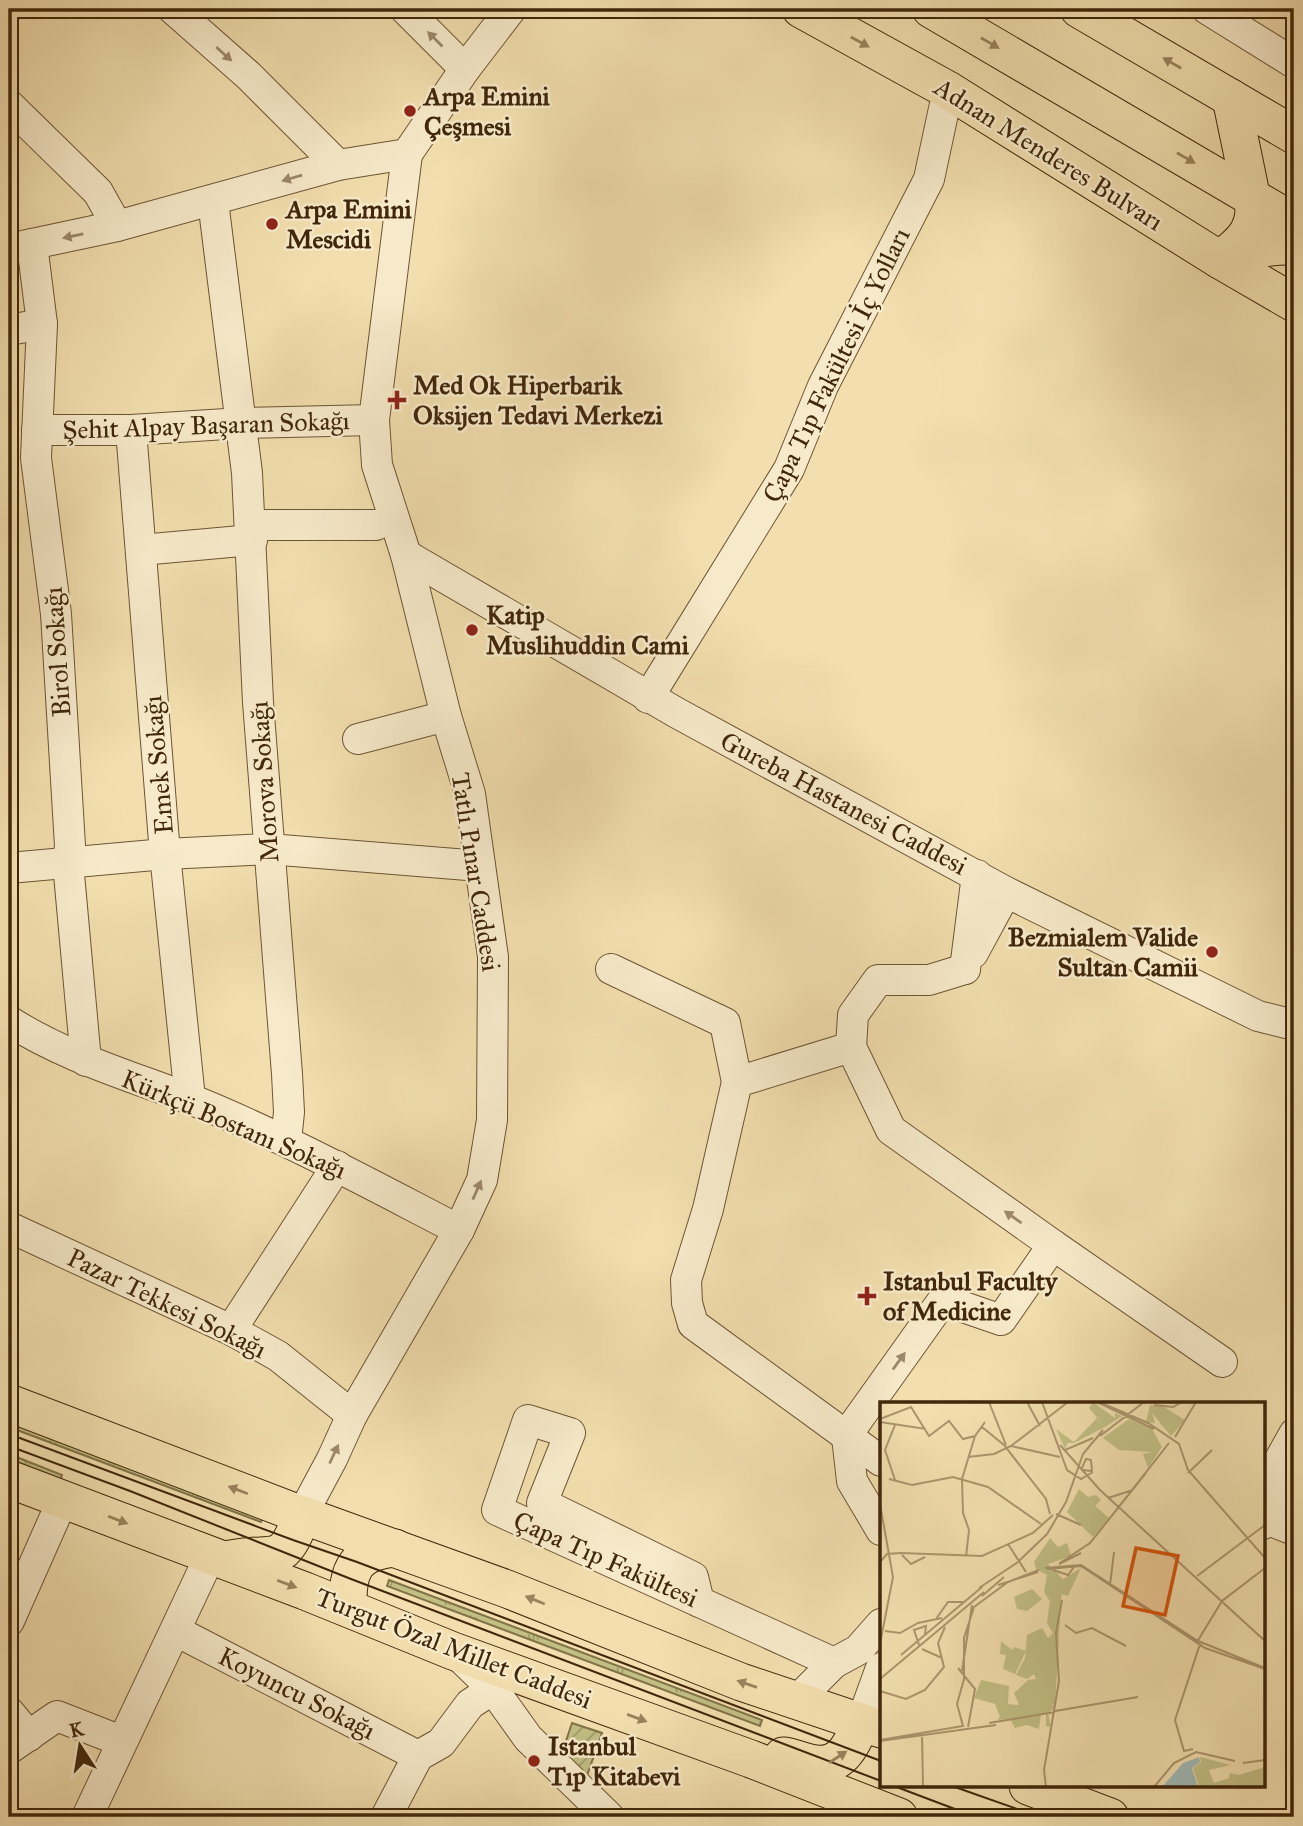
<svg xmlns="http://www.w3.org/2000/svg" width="1303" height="1826" viewBox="0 0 1303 1826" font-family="'IM FELL Great Primer',serif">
	<defs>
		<pattern id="grass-tufts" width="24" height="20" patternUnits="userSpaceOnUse" patternTransform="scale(1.75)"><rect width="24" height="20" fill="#c2bf85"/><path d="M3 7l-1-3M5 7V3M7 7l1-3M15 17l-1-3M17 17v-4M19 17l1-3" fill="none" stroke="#9f9b6b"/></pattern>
		<pattern id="garden-furrows" width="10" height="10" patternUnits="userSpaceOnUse" patternTransform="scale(1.75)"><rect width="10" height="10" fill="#c2bf85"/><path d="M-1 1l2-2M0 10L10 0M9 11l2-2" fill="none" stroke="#9f9b6b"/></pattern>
	</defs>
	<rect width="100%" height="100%" fill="#f2deae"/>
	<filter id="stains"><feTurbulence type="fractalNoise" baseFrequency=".00286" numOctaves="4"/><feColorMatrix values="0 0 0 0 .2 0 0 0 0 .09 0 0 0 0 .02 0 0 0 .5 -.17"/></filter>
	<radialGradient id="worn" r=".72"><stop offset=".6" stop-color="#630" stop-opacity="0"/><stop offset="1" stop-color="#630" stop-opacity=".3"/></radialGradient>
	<g fill="url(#grass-tufts)" stroke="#827348" stroke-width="2">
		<polygon points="9,1416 264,1513 261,1522 9,1427"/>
		<polygon points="9,1454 62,1475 61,1479 9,1459"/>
		<polygon points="389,1580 762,1720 760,1726 387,1586"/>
	</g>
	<polygon fill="url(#garden-furrows)" stroke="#827348" stroke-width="2" points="572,1723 602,1733 584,1784 560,1759"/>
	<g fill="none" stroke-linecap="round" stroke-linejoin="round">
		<g stroke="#6d5534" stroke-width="32">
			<g id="minor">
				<polyline points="173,9 249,76 338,165"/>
				<polyline points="405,9 465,69"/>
				<polyline points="1207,9 1294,63"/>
				<polyline points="9,105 98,192 117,226"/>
				<polyline points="213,201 247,473 258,702 287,1074 289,1112 286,1141"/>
				<polyline points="32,244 42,324 36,458 56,614 70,846 68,863 86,1061"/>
				<polyline points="9,249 117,226 338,165 407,154 465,69 511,9"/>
				<polyline points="9,330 42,324"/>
				<polyline points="37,430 131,430 242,423 374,420"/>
				<polyline points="131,430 165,854 190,1099"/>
				<polyline points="251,525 376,525"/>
				<polyline points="141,550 252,540"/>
				<polyline points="406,555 677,713 1006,892 1258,1016 1294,1025"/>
				<polyline points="648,698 789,469 823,386 929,179 948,90"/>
				<polyline points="358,739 446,716"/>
				<polyline points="9,868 165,854 269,849 480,866"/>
				<polyline points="973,953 1006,892"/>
				<polyline points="611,969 725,1023 737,1082"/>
				<polyline points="965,969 977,875"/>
				<path d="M9 1021C65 1057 128 1075 190 1099 282 1136 370 1184 459 1230"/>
				<polyline points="851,1047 737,1082 708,1209 686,1280 687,1303 693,1324 881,1461"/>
				<polyline points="9,1227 231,1330 278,1356 352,1415"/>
				<polyline points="1053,1245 1222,1362"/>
				<polyline points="231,1330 337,1166"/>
				<polyline points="1270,1477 1294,1434"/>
				<polyline points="302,1515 332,1459 352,1415 459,1230 482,1180 492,1120 493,957 470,794 446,716 406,555 377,465 374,420 407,154"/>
				<polyline points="1263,1518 1294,1530"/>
				<polyline points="1263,1524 1294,1462"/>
				<polyline points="881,1530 852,1481 847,1437 856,1422 943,1300 1001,1320 1053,1245 891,1130 851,1047 853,1015 878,980 929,980 965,969"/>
				<polyline points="699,1602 693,1577 542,1503 570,1433 528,1420 497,1510 834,1663"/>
				<polyline points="9,1621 63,1499"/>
				<polyline points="176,1631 418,1756"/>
				<polyline points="459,1656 493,1689 528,1738 609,1817"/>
				<polyline points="797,1700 834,1663 858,1650 881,1624"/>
				<polyline points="9,1712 29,1736"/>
				<polyline points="861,1723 881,1668"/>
				<polyline points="9,1749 57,1716 121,1741"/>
				<polyline points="87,1817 210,1556"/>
				<polyline points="386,1817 418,1756 441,1743 470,1704 493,1689"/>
			</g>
		</g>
		<g stroke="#41270b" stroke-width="39">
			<g id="major">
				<polyline points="801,9 948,90 1220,260 1294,303"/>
				<polyline points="931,9 1294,222"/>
				<polyline points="1079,9 1294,135"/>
				<path d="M1225 259C1248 250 1269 245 1294 246"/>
				<path d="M1220 260C1238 245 1254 234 1254 209L1231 98"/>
				<polyline points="9,1403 302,1515 507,1589 741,1682 881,1729"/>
				<polyline points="9,1479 305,1591 453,1651 751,1759 899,1817"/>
				<path d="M231 1559C278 1550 282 1569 302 1515"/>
				<path d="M348 1608C347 1569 355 1552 395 1548"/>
				<path d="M783 1756C792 1757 801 1761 810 1763 841 1770 851 1746 861 1723"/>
				<polyline points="1028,1786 1110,1817"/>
			</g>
		</g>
		<use href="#minor" stroke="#f7eaca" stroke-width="30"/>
		<use href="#major" stroke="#f2deae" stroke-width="37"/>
		<g stroke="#41270b" stroke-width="2">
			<polyline points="9,1434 293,1540 357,1562 881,1761"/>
			<polyline points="9,1446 130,1491 351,1579 881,1781"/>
			<polyline points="894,1786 976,1817"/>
			<polyline points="952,1786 1040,1817"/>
		</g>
	</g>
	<defs><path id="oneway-solid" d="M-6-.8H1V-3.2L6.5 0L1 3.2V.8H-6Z" transform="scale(1.75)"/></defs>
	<g fill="#9c886a">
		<use href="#oneway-solid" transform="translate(435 39) rotate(-135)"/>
		<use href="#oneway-solid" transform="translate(224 54) rotate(42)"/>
		<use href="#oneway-solid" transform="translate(292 178) rotate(164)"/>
		<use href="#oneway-solid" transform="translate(73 236) rotate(168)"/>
		<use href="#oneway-solid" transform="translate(477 1190) rotate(-66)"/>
		<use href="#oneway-solid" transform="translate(1013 1217) rotate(-145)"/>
		<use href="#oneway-solid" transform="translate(899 1361) rotate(-54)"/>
		<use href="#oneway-solid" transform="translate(334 1454) rotate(-65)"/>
	</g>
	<g fill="#9a825c">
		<use href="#oneway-solid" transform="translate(860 42) rotate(29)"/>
		<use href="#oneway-solid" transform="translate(990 43) rotate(30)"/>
		<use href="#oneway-solid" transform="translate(1172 63) rotate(-150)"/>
		<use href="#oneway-solid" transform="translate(1186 158) rotate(30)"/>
		<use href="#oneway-solid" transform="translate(238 1490) rotate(-159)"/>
		<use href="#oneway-solid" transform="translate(118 1520) rotate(21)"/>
		<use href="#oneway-solid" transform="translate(287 1584) rotate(21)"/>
		<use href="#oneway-solid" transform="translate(535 1600) rotate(-158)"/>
		<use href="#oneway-solid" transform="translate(747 1684) rotate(-161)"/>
		<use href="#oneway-solid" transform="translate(637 1718) rotate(20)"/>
		<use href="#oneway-solid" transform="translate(838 1757) rotate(-33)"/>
	</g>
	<g fill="#8f2418" stroke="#f7eaca" stroke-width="2.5">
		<circle cx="410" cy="111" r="7"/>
		<circle cx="272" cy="224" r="7"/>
		<path d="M393.5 389.5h7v7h7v7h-7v7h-7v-7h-7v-7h7z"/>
		<circle cx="472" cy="630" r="7"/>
		<circle cx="1212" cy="952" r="7"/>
		<path d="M863.5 1285.5h7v7h7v7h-7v7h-7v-7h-7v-7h7z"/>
		<circle cx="534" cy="1761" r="7"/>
	</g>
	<g text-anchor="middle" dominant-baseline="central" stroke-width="5" stroke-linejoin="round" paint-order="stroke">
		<g font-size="26" font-weight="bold" fill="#41270b" stroke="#f7eaca" text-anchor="start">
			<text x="424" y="96">Arpa Emini<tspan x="424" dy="30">Çeşmesi</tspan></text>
			<text x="286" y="209">Arpa Emini<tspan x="286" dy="30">Mescidi</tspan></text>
			<text x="413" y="385">Med Ok Hiperbarik<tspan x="413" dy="30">Oksijen Tedavi Merkezi</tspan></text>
			<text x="486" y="615">Katip<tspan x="486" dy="30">Muslihuddin Cami</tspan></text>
			<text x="1198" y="937" text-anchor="end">Bezmialem Valide<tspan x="1198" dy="30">Sultan Camii</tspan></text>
			<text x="883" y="1281">Istanbul Faculty<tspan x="883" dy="30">of Medicine</tspan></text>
			<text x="548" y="1746">Istanbul<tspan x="548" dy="30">Tıp Kitabevi</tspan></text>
		</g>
		<g font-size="26" fill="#41270b" stroke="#f7eaca">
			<text transform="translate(1049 154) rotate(32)">Adnan Menderes Bulvarı</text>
			<text transform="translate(836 365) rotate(-64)">Çapa Tıp Fakültesi İç Yolları</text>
			<text transform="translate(206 425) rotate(-2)">Şehit Alpay Başaran Sokağı</text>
			<text transform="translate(57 652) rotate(-94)">Birol Sokağı</text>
			<text transform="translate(158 765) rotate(-95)">Emek Sokağı</text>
			<text transform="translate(264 782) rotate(-94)">Morova Sokağı</text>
			<text transform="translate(844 803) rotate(28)">Gureba Hastanesi Caddesi</text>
			<text transform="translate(476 872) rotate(81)">Tatlı Pınar Caddesi</text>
			<text transform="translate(234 1124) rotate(23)">Kürkçü Bostanı Sokağı</text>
			<text transform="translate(167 1303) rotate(26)">Pazar Tekkesi Sokağı</text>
			<text transform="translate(606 1559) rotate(24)">Çapa Tıp Fakültesi</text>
			<text transform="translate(454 1648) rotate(21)">Turgut Özal Millet Caddesi</text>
			<text transform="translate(297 1693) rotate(27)">Koyuncu Sokağı</text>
		</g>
	</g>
	<g transform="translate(880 1402)">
		<rect width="385" height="385" fill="#f2deae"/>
		<path d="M217 16 225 25 194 41H188L185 47 176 27 194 40ZM152 187 162 197 147 209 137 207 134 195Z" fill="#c2bf85"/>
		<path d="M213 0 235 16V11L242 14 225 25 209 6ZM270 3 284 5 305 18 291 34 272 11 275 21 266 20ZM249 17 272 27 282 45 268 66 263 52 272 50 239 48 223 36ZM199 87 208 95 216 93 221 98 215 104 229 116 213 135 187 110ZM170 197H181L175 304 167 299 175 305 168 311 171 325 166 324V311L161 312 159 327 147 323 135 326 130 317 117 318 120 315 115 302 94 296 101 278 129 284 128 302 139 303 134 291 148 278 156 277 154 272 147 277 136 273 145 256 147 233 162 226 168 236 173 231 167 221Z" fill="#c2bf85"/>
		<path d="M170 136 178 145 198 136 187 141 191 154 168 162 183 177 201 166 188 194 182 192 181 197 169 198 164 190 167 173 156 167 154 160ZM121 239 132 248 134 245 146 249 135 272 123 267 126 253 120 252ZM320 355 351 363 329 368 334 381 349 376 350 371 359 373 385 365V385H319L313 366 321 360Z" fill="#c2bf85"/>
		<path d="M319 355 320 360 312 366 318 385H282L303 361Z" fill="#a0b9b6"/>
		<path fill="none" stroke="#ab956d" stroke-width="2" d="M109 0 126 43M147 0 160 24M162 0 187 68 201 77 213 70M217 0 274 27M219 0 268 21 299 42 308 68 385 156M274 3 293 5 302 0M0 17 31 5 49 34 69 19 83 37 95 34 105 20M0 20 46 27M102 25 124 43 166 97 170 112M220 34 264 0M295 35 316 0M180 43 220 88M131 44 180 55M185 48 213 36M88 55 114 52 131 44 188 0M202 66 206 57 211 58 212 69 203 68M308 71 332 48M9 77 32 83 73 75 108 85 161 122M15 78 5 48 15 23M220 88 385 239M228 96 253 88M0 102 13 175 0 242M176 112 201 123M215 135 289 41M128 142 146 170M22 153 31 162 45 155M86 155 89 128 83 111 82 77 95 34M1 159 7 152 21 151 102 154 153 131 173 113M180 161 210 141 266 71M179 162 201 151M165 166 201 163 318 239 385 266M167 167 201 164 325 246 385 267M173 168 188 173 194 165M317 174 385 123M118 183 158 170M230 183 234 150M99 186 138 160 167 132 186 100 203 52 223 28M102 194 124 175M56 217 68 200H83M185 223 196 231 212 226 246 244M5 229 20 231 38 221 62 216M317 240 342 199 385 166M39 243 34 228 46 224 45 232M42 247 62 256M21 253 102 185M78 266 95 287 88 325M82 269 92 203M0 277 104 190M0 289 26 297 45 288 64 265 58 241 65 225M175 309 258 295M109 321 175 310M42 331 43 385M0 338 83 324 77 302 84 277V236L94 205 128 180 159 168M0 339 116 323M313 347 304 349 295 318 320 242M363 361 385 358M166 385 164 368 179 279 176 231 182 198M274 385 294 361 316 350 355 359"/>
		<path fill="#d7540c" fill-opacity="0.15" stroke="#d7540c" stroke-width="3.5" d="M256 146 298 154 285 213 243 204Z"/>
		<rect width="385" height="385" fill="none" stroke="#41270b" stroke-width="3.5"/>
	</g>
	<rect width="1303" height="1826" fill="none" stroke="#f2deae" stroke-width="35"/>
	<rect x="10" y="10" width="1282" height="1805" fill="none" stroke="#41270b" stroke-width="3.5"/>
	<rect x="18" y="18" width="1268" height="1791" fill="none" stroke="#41270b" stroke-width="2"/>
	<g transform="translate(80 1746) rotate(348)" stroke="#f7eaca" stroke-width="5" paint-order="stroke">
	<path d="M0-5L12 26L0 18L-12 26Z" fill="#41270b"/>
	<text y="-10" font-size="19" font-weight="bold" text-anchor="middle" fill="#41270b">K</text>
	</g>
	<rect width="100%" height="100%" filter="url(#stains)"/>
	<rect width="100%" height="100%" fill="url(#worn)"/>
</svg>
